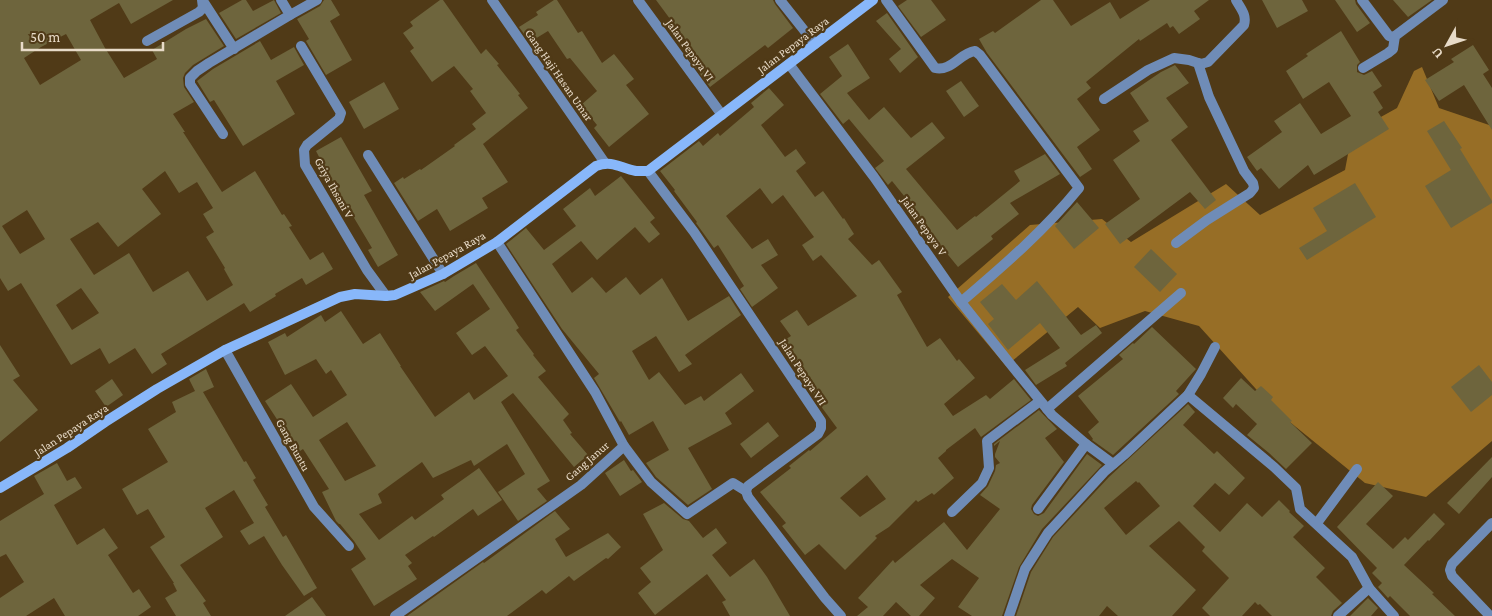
<svg xmlns="http://www.w3.org/2000/svg" width="1492" height="616" viewBox="0 0 1492 616" font-family="'Crimson Pro',serif">
	<rect width="100%" height="100%" fill="#503a17"/>
	<polygon fill="#976e26" points="1422,67 1439,108 1492,126 1492,441 1426,497 1365,483 1275,410 1199,326 1145,311 1100,328 1078,307 1006,366 948,297 1030,225 1102,219 1131,242 1226,184 1260,215 1345,170 1352,133 1397,108 1414,71"/>
	<g fill="#6e653d" fill-rule="evenodd">
		<path d="M0 0H173L131 24 119 3 90 20 105 48 124 78 157 59 152 50 186 29 206 19 224 46 193 65 185 73 183 78 184 87 194 102 173 114 185 132H183L222 192 255 171 282 215 284 214 292 226 289 227 310 260 323 252 333 269 306 285 302 278 275 294 276 296 250 312 244 303 161 354 167 364 152 374 135 348 109 364 100 348 71 365 21 283 8 291 0 278ZM66 34 81 60 40 85 24 58 41 47ZM165 171 179 193 197 182 213 208 203 214 214 232 206 237 225 268 224 269 233 285 207 301 188 271 153 292 129 253 94 275 70 239 98 222 118 247 161 214 142 189ZM27 210 45 239 20 254 2 226ZM81 288 99 313 72 330 56 305Z"/>
		<polygon points="242,0 246,0 253,11 274,0 281,13 236,39 219,13"/>
		<polygon points="324,0 331,0 340,15 330,21 352,60 326,75 306,41 309,39 297,19 320,6"/>
		<polygon points="440,0 443,0 481,54 486,49 499,64 497,65 520,94 518,95 528,108 483,144 508,182 482,198 488,208 450,231 437,209 418,221 394,183 403,177 404,179 420,169 421,170 455,146 454,145 476,129 472,124 486,113 470,91 473,89 454,66 432,82 410,51 414,48 403,33 413,26 410,22"/>
		<polygon points="554,0 557,0 578,33 582,31 602,63 614,54 634,79 626,85 649,114 609,147 594,128 597,125 581,105 597,91 570,58 567,59 548,31 530,42 519,27 538,15 536,12"/>
		<polygon points="656,0 773,0 775,4 793,28 768,48 765,45 710,87 689,59 696,54"/>
		<polygon points="907,0 931,0 946,20 921,37 898,6"/>
		<polygon points="1041,0 1053,0 1071,26 1110,2 1120,19 1150,0 1209,0 1194,11 1200,19 1179,34 1173,26 1170,28 1167,23 1140,41 1139,39 1086,82 1091,88 1077,99 1100,130 1077,147 1092,169 1080,177 987,53 979,39 993,31 995,33"/>
		<polygon points="1262,0 1302,0 1308,11 1277,28"/>
		<polygon points="1335,0 1355,0 1356,4 1370,23 1357,32"/>
		<polygon points="1393,0 1432,0 1408,17"/>
		<polygon points="887,13 918,57 900,73 889,59 901,49 876,21"/>
		<polygon points="1341,31 1360,62 1357,65 1357,72 1364,75 1372,71 1382,86 1373,92 1383,108 1378,112 1389,129 1314,175 1308,165 1279,189 1261,168 1257,171 1247,157 1282,132 1274,121 1300,103 1321,134 1351,116 1329,82 1303,99 1286,71 1308,56 1306,54"/>
		<polygon points="260,41 271,60 294,47 304,65 276,81 295,114 243,146 214,100 210,102 197,81 213,69"/>
		<polygon points="848,44 870,78 847,93 869,120 884,107 911,138 932,122 945,138 906,169 957,230 975,216 976,217 1020,181 1014,171 1045,154 1060,174 1010,203 1019,214 991,236 993,239 958,267 931,234 928,235 912,216 917,212 892,181 888,185 875,168 884,161 849,119 843,124 820,94 842,76 829,57"/>
		<polygon points="1473,45 1489,70 1483,74 1492,88 1492,130 1464,85 1439,101 1425,80 1454,62 1451,59"/>
		<polygon points="1175,65 1189,83 1166,98 1188,127 1171,140 1216,200 1205,209 1190,192 1120,244 1105,224 1140,199 1113,160 1140,141 1133,131 1149,121 1130,93 1161,72"/>
		<polygon points="961,81 979,106 964,117 946,91"/>
		<polygon points="384,82 399,109 364,129 349,102"/>
		<path d="M769 88 784 105 761 125 785 157 796 149 806 163 796 171 815 197 823 191 843 219 844 218 854 234 848 239 872 265 879 260 902 292 897 295 927 347 940 338 957 361 959 359 975 378 944 404 953 416 986 395 990 399 1014 379 1031 400 981 437 975 428 946 450V451L938 458 954 478 934 495 932 493 918 502 916 500 889 527 875 536 877 538 845 570 819 544 805 555 782 526 786 523 760 492 791 468 789 466 809 450 810 451 837 428 820 405H821L813 395 814 394 778 344 791 336 780 321 797 310 808 326 857 296 821 255 813 261 802 245 814 237 783 195 772 204 760 188 726 216 752 249 768 239 778 255 761 265 778 288 752 307 740 289 744 286 718 245 714 248 696 223 697 222 674 191 675 190 660 171 699 141 703 146 718 133 720 136 754 107 751 103ZM867 475 886 499 860 517 840 498Z"/>
		<polygon points="1444,121 1462,148 1460,149 1492,201 1492,203 1451,228 1425,186 1451,170 1427,131"/>
		<polygon points="341,137 372,191 364,195 398,255 378,267 368,250 372,248 338,191 337,192 316,151"/>
		<polygon points="621,176 655,218 650,222 660,234 649,243 635,227 597,260 581,241 552,264 572,293 592,277 606,293 626,277 640,295 662,278 688,321 729,296 741,315 685,355 692,364 679,372 656,336 632,351 649,380 659,372 685,405 701,396 704,401 741,373 754,391 725,413 732,424 688,448 712,489 688,505 656,477 646,463 669,450 653,421 629,435 621,421 620,422 594,378 599,374 562,329 506,244 526,228 544,250 576,226 563,209 590,188 595,196"/>
		<polygon points="1355,183 1376,217 1307,260 1299,248 1327,231 1313,208"/>
		<polygon points="1077,202 1099,228 1074,249 1055,226"/>
		<polygon points="1151,249 1177,274 1160,292 1134,267"/>
		<path d="M476 263 514 320 519 328 516 330 534 354 533 355 546 371 538 377 569 414 563 420 572 433 570 434 588 455 574 467 513 393 501 402 550 481 537 489 547 501 518 521 498 492 525 474 507 444 474 466 471 460 433 478 422 462 378 494 382 503 359 514 379 540 412 516 415 520 444 499 441 495 479 468 502 500 478 516 473 509 434 537 433 536 405 555 412 563 408 566 417 579 374 606 351 569 366 559 354 541 340 524H339L336 521 322 492 329 489 303 449 294 455 282 436 286 433 265 401 291 384 313 417 347 395 331 370 326 374 316 359 285 375 268 342 285 333 287 337 321 315 325 322 341 311 363 344 380 333 401 366H400L435 417 469 392 474 400 508 376 485 346 472 355 456 333 490 309 473 284 435 311 420 292 444 281 445 282 454 276ZM347 422 376 466 345 481 319 440Z"/>
		<polygon points="1037,281 1081,335 1096,325 1102,333 1065,363 1067,366 1036,385 1025,370 1060,348 1040,323 1008,350 988,324 994,319 980,302 1002,284 1016,300"/>
		<polygon points="1152,327 1196,369 1176,391 1179,394 1113,455 1092,440 1093,439 1088,432 1099,422 1078,396 1123,359 1119,355 1133,343 1134,344"/>
		<polygon points="0,345 20,376 13,380 38,410 0,442"/>
		<polygon points="1479,365 1492,382 1492,395 1471,412 1451,387"/>
		<polygon points="206,369 214,387 203,392 244,462 246,461 256,478 253,480 268,505 265,507 283,537 286,535 317,588 304,596 282,565 264,536 249,545 240,531 254,523 234,490 205,508 223,537 180,565 206,601 203,603 211,616 176,616 165,598 177,591 173,583 174,583 150,547 165,537 148,509 137,515 122,489 168,462 148,429 176,412 172,402 195,391 189,379"/>
		<polygon points="1241,378 1255,391 1261,386 1273,397 1271,400 1292,421 1290,422 1312,443 1286,469 1269,453 1247,435 1257,424 1236,404 1233,408 1223,398"/>
		<polygon points="112,379 123,395 106,407 95,391"/>
		<path d="M1188 404 1195 412 1183 425 1214 454 1217 451 1245 478 1229 495 1215 483 1193 506 1220 532 1247 503 1262 517 1279 500 1290 511 1289 512 1304 526 1293 537 1325 568 1316 577 1342 603 1333 611 1331 616H1272L1260 604 1258 605 1255 602 1242 616H1210L1202 608 1229 578 1202 551 1205 547 1179 521 1149 546 1196 590 1172 616H1118L1107 606 1099 616H1016L1031 572 1053 537 1109 477ZM1136 481 1138 483 1139 482 1160 506 1126 535 1104 508Z"/>
		<polygon points="1039,410 1057,429 1045,438 1064,462 1032,505 1031,509 1034,514 1038,516 1044,513 1087,454 1102,465 1042,529 1019,567 1002,616 972,616 958,607 979,578 952,559 920,585 935,598 919,616 911,616 896,602 883,616 857,616 868,607 858,598 893,560 895,563 944,522 967,550 1000,509 980,495 988,486 995,471 996,465 1000,463 995,457 995,454 1000,441 994,446 994,444"/>
		<polygon points="768,422 779,436 751,458 740,444"/>
		<polygon points="1492,457 1492,477 1459,514 1447,503"/>
		<polygon points="624,460 631,471 633,470 642,482 620,496 605,473"/>
		<polygon points="57,463 67,481 75,477 82,488 54,505 77,545 104,528 118,548 108,555 133,593 139,589 151,607 138,616 65,616 54,598 26,616 0,616 0,598 24,582 6,554 0,557 0,521 44,494 34,476"/>
		<polygon points="1378,482 1393,496 1366,524 1393,549 1405,537 1408,540 1434,513 1445,524 1429,541 1428,540 1404,565 1434,593 1432,594 1455,616 1410,616 1390,596 1388,598 1378,587 1382,583 1372,573 1377,568 1337,527"/>
		<polygon points="664,503 683,519 689,521 703,538 716,528 727,543 712,555 730,577 754,559 767,577 790,616 730,616 722,602 726,600 707,574 655,615 638,593 651,582 640,568 663,550 643,514"/>
		<polygon points="555,511 570,529 555,539 566,557 608,533 621,547 608,559 606,558 574,581 569,576 546,594 542,590 507,616 407,616 483,562 484,563"/>
		<polygon points="312,597 326,616 285,616"/>
		<polygon points="1368,598 1378,608 1371,616 1350,616"/>
	</g>
	<g fill="none" stroke-linecap="round" stroke-linejoin="round">
		<g stroke="#6f8cb7" stroke-width="10">
			<polyline points="492,0 605,163"/>
			<polyline points="638,0 722,115"/>
			<polyline points="780,0 815,44"/>
			<path d="M886 0 935 68C951 72 960 53 975 51L980 55 1079 188C1044 231 1003 266 961 302"/>
			<polyline points="1362,0 1389,36 1392,37 1395,36"/>
			<polyline points="203,1 234,49"/>
			<polyline points="290,15 317,0"/>
			<polyline points="147,41 199,12 203,8 202,0"/>
			<polyline points="301,46 341,113 339,119 307,145 304,150 305,165 367,270 386,296"/>
			<polyline points="789,64 874,177 961,302 1012,366 1052,415 1086,444 1113,464"/>
			<polyline points="1363,68 1388,53 1393,49 1395,36 1443,0"/>
			<path d="M1104 99 1148 70 1174 58 1189 60 1201 64 1208 62 1244 25C1247 15 1241 9 1236 0"/>
			<polyline points="223,134 190,84 190,78 197,71 209,63 290,15 281,0"/>
			<polyline points="368,155 443,274"/>
			<polyline points="648,171 694,232 821,421 821,428 818,434 748,486 746,491 748,497 825,598 841,616"/>
			<polyline points="497,242 595,392 624,446 651,482 687,514 733,483 746,491"/>
			<polyline points="1176,243 1207,220 1250,193 1254,188 1253,183 1244,171 1209,97 1198,63"/>
			<polyline points="225,350 314,507 349,546"/>
			<polyline points="1188,395 1201,374 1215,347"/>
			<polyline points="1047,409 1181,293"/>
			<polyline points="1038,509 1086,444"/>
			<polyline points="952,512 982,483 989,468 987,441 1040,401"/>
			<polyline points="1317,523 1357,469"/>
			<polyline points="395,616 581,485 624,446"/>
			<polyline points="1009,616 1025,569 1048,533 1104,472 1124,455 1188,395 1274,467 1296,488 1300,509 1352,557 1369,588 1394,616"/>
			<polyline points="1338,616 1369,588"/>
			<polyline points="1490,616 1452,576 1450,570 1452,564 1492,523"/>
		</g>
		<path stroke="#88b7fa" stroke-width="10" d="M0 488 67 448 105 422 157 389 225 350 340 297 355 294 386 296 395 295 443 274 497 242 596 166C613 160 620 168 636 171 640 171 644 171 648 171L873 0"/>
	</g>
	<g text-anchor="middle" dominant-baseline="central" stroke-width="4.5" stroke-linejoin="round" paint-order="stroke">
		<g font-size="12" fill="#e8dbc8" stroke="#503a17">
			<text transform="translate(793 45) rotate(-37)">Jalan Pepaya Raya</text>
			<text transform="translate(690 50) rotate(54)">Jalan Pepaya VI</text>
			<text transform="translate(559 75) rotate(55)">Gang Haji Hasan Umar</text>
			<text transform="translate(334 188) rotate(61)">Griya Ihsani V</text>
			<text transform="translate(924 226) rotate(55)">Jalan Pepaya V</text>
			<text transform="translate(447 255) rotate(-29)">Jalan Pepaya Raya</text>
			<text transform="translate(803 372) rotate(57)">Jalan Pepaya VII</text>
			<text transform="translate(71 430) rotate(-33)">Jalan Pepaya Raya</text>
			<text transform="translate(293 445) rotate(61)">Gang Buntu</text>
			<text transform="translate(587 461) rotate(-41)">Gang Janur</text>
		</g>
	</g>
	<g transform="translate(1447 45) rotate(230)" stroke="#503a17" stroke-width="4" paint-order="stroke">
	<path d="M0-4L9 19L0 12L-9 19Z" fill="#e8dbc8"/>
	<text y="-8" font-size="14" font-weight="bold" text-anchor="middle" fill="#e8dbc8">U</text>
	</g>
	<path d="M22 42v8h141v-8" fill="none" stroke="#e8dbc8" stroke-width="2.5"/>
	<text x="30" y="42" font-size="15" fill="#e8dbc8" stroke="#503a17" stroke-width="4" paint-order="stroke">50 m</text>
</svg>
